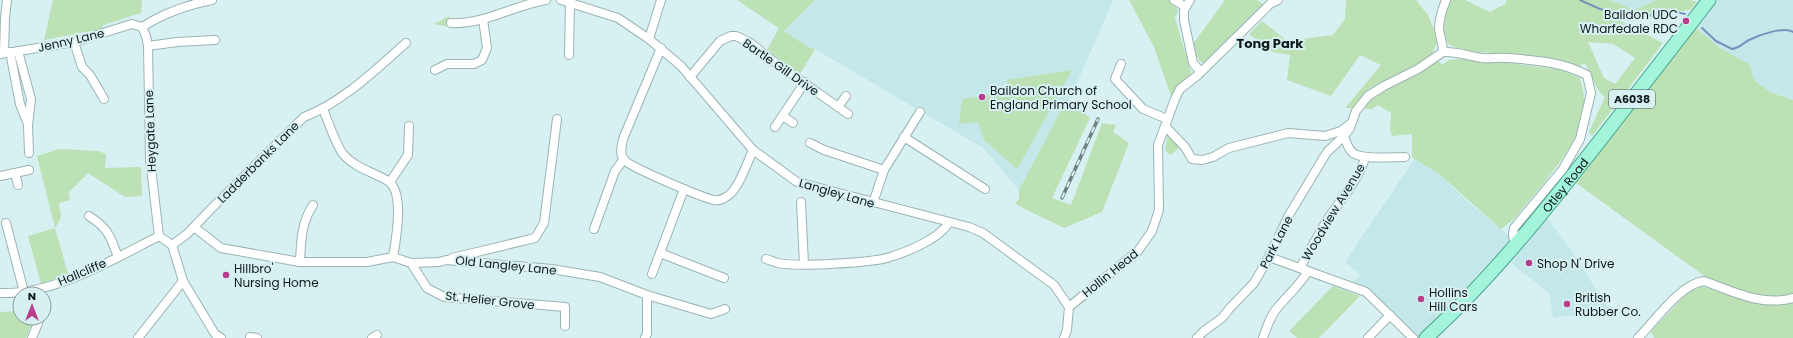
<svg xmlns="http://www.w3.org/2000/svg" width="1793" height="338" viewBox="0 0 1793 338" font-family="Poppins,sans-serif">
	<rect width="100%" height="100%" fill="#d7f1f2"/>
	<g fill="#c4e8e9">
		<polygon points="815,0 1113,0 1077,83 1019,190 983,148 815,49 808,47 784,31"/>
		<polygon points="1609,0 1657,0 1634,10"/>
		<polygon points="1718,0 1793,0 1793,100 1772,93 1755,81 1749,64 1720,48 1696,28"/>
		<polygon points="1415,158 1439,174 1469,203 1512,238 1419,337 1365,287 1352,282 1360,275 1345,262"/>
		<polygon points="1547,218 1570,248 1611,313 1553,317 1549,293 1511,263"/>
	</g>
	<g fill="#bbe1b5" fill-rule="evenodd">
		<polygon points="53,0 142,0 141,13 103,25 101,29 44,40"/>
		<polygon points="737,0 815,0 784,31 808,47 815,49 800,74 767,50 779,28"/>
		<polygon points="1129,0 1169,0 1178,10 1175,18 1192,76 1171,96 1154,47"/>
		<polygon points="1225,0 1257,0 1264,5 1206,64 1199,61 1198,57 1196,57 1193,44"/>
		<path d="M1346 0H1416L1428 15 1438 39 1432 54 1442 65 1449 60 1463 59 1509 63 1563 70 1580 78C1583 89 1585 99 1584 111 1581 144 1534 194 1513 220L1501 229 1439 174 1412 157V134L1392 136 1390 130 1391 113 1378 105 1372 109 1345 108 1381 65 1360 55 1331 96 1287 80 1290 55 1273 52 1249 34 1262 21 1287 41 1333 35 1345 19Z"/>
		<path d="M1450 0H1465L1490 12 1505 4 1507 0H1609L1634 10 1657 0H1690L1697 2 1690 10 1619 20 1663 43 1592 136 1589 132 1605 97C1597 93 1590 72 1585 63L1578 67 1511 55 1469 51 1449 45C1441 30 1444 16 1450 0ZM1588 42 1613 44 1635 58 1615 84 1604 78Z"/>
		<polygon points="449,16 450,27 434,24"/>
		<path d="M1696 28 1720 48 1749 64 1755 81 1772 93 1793 100V293C1764 302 1737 290 1710 280L1576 183Z"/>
		<polygon points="1072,70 1017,169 984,140 978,122 959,124 962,99 982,96 995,92 1001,94 1007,89 1007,80"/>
		<polygon points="1067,99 1090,118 1052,198 1071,205 1102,123 1116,125 1113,132 1129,143 1102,212 1064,228 1015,204 1019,199 1019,190"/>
		<polygon points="1168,133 1182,146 1170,155 1165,150"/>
		<polygon points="59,149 98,151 106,154 105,168 141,167 142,196 125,197 88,173 69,192 70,200 59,203 61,218 55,228 68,274 41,284 28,236 55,228 37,156"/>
		<polygon points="1333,286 1360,296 1319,338 1297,338 1289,331"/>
		<polygon points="1701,286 1733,296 1793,301 1793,338 1654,338 1651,331 1692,288"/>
		<polygon points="18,311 18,319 34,318 26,338 0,338 0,312"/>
	</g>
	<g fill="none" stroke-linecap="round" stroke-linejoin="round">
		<g stroke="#7693be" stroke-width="2">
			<polyline points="1580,0 1600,9 1618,13 1631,20 1671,11 1685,14"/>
			<path d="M1702 28 1716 41 1732 49C1740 48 1743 43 1749 40 1759 35 1784 26 1793 32"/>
		</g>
		<g stroke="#9bb3b4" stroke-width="10">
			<g id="minor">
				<polyline points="561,0 618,18 649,39 681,66 753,150 797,182 969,227 983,233 1054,285 1069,307 1067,330 1064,338"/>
				<polyline points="1174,0 1186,7"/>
				<polyline points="1190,0 1184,10 1184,20 1193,63 1201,72"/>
				<path d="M451 23C484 25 514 5 546 0"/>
				<polyline points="142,27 146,36 148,46 150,159 159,236"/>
				<path d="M142 27C164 13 186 5 212 0"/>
				<polyline points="649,39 661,0"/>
				<polyline points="74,42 82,67 90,75 104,99"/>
				<polyline points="148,46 177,42 215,40"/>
				<path d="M661 48 623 139C622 145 619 154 624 160 630 167 703 198 714 200 718 201 723 199 726 197 738 191 747 163 753 150"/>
				<polyline points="18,51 31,99 28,125 29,153"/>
				<polyline points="10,52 20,104 27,122"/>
				<path d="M1443 52C1456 51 1468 56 1482 58 1490 59 1498 57 1507 58 1534 60 1563 62 1587 75L1591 93 1580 139 1563 169 1514 228 1513 235 1515 245"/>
				<polyline points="4,53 5,18 7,0"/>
				<polyline points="0,54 74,42 132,24 142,27"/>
				<polyline points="569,55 570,2"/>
				<polyline points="1121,64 1115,79 1143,109 1167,119"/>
				<polyline points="435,70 447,64 474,64 482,60 487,48 483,19"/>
				<polyline points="690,77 720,41 731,36 736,36 749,42 773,61 848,114"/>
				<polyline points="838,107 846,96"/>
				<path d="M323 109C328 121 336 145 343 154 355 168 373 172 388 181 405 192 396 240 393 257"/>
				<polyline points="783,116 793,123"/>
				<polyline points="775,127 805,82"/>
				<polyline points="1166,127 1185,147 1192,159 1202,160 1213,157 1229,148 1288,133 1325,136 1341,131 1350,124"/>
				<polyline points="904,137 985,189"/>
				<polyline points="810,143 824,150 884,170"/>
				<path d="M1405 157C1392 157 1363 160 1353 153 1348 149 1346 142 1344 136L1350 128 1356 111 1368 96 1384 86 1418 69 1443 52C1443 44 1440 37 1439 29 1439 19 1442 10 1446 0"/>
				<polyline points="15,173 18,185"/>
				<polyline points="0,176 29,170"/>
				<polyline points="390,182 408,155 409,126"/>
				<polyline points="684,189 660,253 724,278"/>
				<polyline points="801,202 804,264"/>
				<polyline points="873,203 884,170 920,112"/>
				<path d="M89 216C109 229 110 236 118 257"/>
				<polyline points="6,223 24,292"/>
				<polyline points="194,227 221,248 300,262 367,262 393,257 411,263 439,262 446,260 552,269 600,277 647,295 711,314 725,309"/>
				<polyline points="594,229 615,171 624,159"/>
				<polyline points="159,236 172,245 183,281 215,334 221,338"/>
				<path d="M172 245 187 234 211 209 304 117C343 102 375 70 406 43"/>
				<polyline points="1269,257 1366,292 1413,338"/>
				<polyline points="452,258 535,238 544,223 557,119"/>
				<path d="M766 259C770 260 774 262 778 263 795 267 873 263 890 257 907 252 941 238 949 222"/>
				<path d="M300 262C301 242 301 223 313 205"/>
				<polyline points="411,263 427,288 444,297 565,307 565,326"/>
				<path d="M1300 268C1309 252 1318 235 1327 220 1339 202 1361 177 1365 157"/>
				<polyline points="652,274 660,253"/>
				<path d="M0 293C55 295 112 260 159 236"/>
				<polyline points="1069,307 1138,251 1152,231 1159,210 1158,145 1175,99 1180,89 1198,75 1270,4 1278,0"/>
				<polyline points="250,337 257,338"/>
				<polyline points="32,338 40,318"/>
				<polyline points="138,338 183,281"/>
				<polyline points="372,338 377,335"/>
				<polyline points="645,338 647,334 647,295"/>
				<polyline points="1197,338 1204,331 1222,318 1230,308 1254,283 1269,257 1289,215 1327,152 1344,136"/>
				<path d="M1263 338C1267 327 1270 316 1278 307 1288 295 1300 285 1308 271"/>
				<polyline points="1368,338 1390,315"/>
				<path d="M1638 338C1655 321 1680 284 1704 281 1732 291 1762 307 1793 298"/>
			</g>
		</g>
		<g stroke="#46a288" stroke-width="15">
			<g id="primary">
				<path id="s1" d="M1426 338C1495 275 1552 202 1609 129 1642 86 1676 43 1709 0"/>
			</g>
		</g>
		<use href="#minor" stroke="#fff" stroke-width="8"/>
		<use href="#primary" stroke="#a2f4db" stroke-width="13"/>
		<g stroke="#6f8081" stroke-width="3.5">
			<polyline id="rail" points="1062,198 1098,119"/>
		</g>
		<use href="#rail" stroke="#d7f1f2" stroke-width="2" stroke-dasharray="6" stroke-linecap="butt"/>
	</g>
	<g fill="#ba3d8c" stroke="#d7f1f2" stroke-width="1.5">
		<circle cx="1686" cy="21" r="4"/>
		<circle cx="982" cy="97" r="4"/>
		<circle cx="1529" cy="263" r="4"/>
		<circle cx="226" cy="275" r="4"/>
		<circle cx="1421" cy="299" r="4"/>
		<circle cx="1567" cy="304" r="4"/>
	</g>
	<g text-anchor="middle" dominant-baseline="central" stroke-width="4" stroke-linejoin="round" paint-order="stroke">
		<rect fill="#d7f1f2" stroke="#4b595a" stroke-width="1" x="1609" y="90" width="46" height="18" rx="3"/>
		<g font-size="11" font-weight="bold" fill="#0f1819">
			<text x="1632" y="99">A6038</text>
		</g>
		<g font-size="12" fill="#0f1819" stroke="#d7f1f2" text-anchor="start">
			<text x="1678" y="14" text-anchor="end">Baildon UDC<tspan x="1678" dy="14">Wharfedale RDC</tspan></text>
			<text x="990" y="90">Baildon Church of<tspan x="990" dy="14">England Primary School</tspan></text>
			<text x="1537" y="263">Shop N' Drive</text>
			<text x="234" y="268">Hillbro'<tspan x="234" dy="14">Nursing Home</tspan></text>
			<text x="1429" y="292">Hollins<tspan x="1429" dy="14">Hill Cars</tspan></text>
			<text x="1575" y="297">British<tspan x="1575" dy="14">Rubber Co.</tspan></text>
		</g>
		<g font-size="12" fill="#0f1819" stroke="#d7f1f2">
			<text transform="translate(71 40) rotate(-13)">Jenny Lane</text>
			<text transform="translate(781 67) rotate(35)">Bartle Gill Drive</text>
			<text transform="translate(150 131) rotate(-92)">Heygate Lane</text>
			<text transform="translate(258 162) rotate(-45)">Ladderbanks Lane</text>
			<text stroke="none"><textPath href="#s1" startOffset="207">Otley Road</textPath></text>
			<text transform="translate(837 193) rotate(16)">Langley Lane</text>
			<text transform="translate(1333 212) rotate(-59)">Woodview Avenue</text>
			<text transform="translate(1276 242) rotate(-63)">Park Lane</text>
			<text transform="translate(506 265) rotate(6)">Old Langley Lane</text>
			<text transform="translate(82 272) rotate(-23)">Hallcliffe</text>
			<text transform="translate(1110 273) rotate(-39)">Hollin Head</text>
			<text transform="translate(490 300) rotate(6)">St. Helier Grove</text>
		</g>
		<g font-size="13" font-weight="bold" fill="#0f1819" stroke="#d7f1f2">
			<text x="1270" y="43">Tong Park</text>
		</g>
	</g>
	<g transform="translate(32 306)"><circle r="19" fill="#d7f1f2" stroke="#879a9b"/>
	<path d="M0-3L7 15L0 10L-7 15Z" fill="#ba3d8c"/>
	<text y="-6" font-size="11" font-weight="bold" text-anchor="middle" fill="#0f1819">N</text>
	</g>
</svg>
